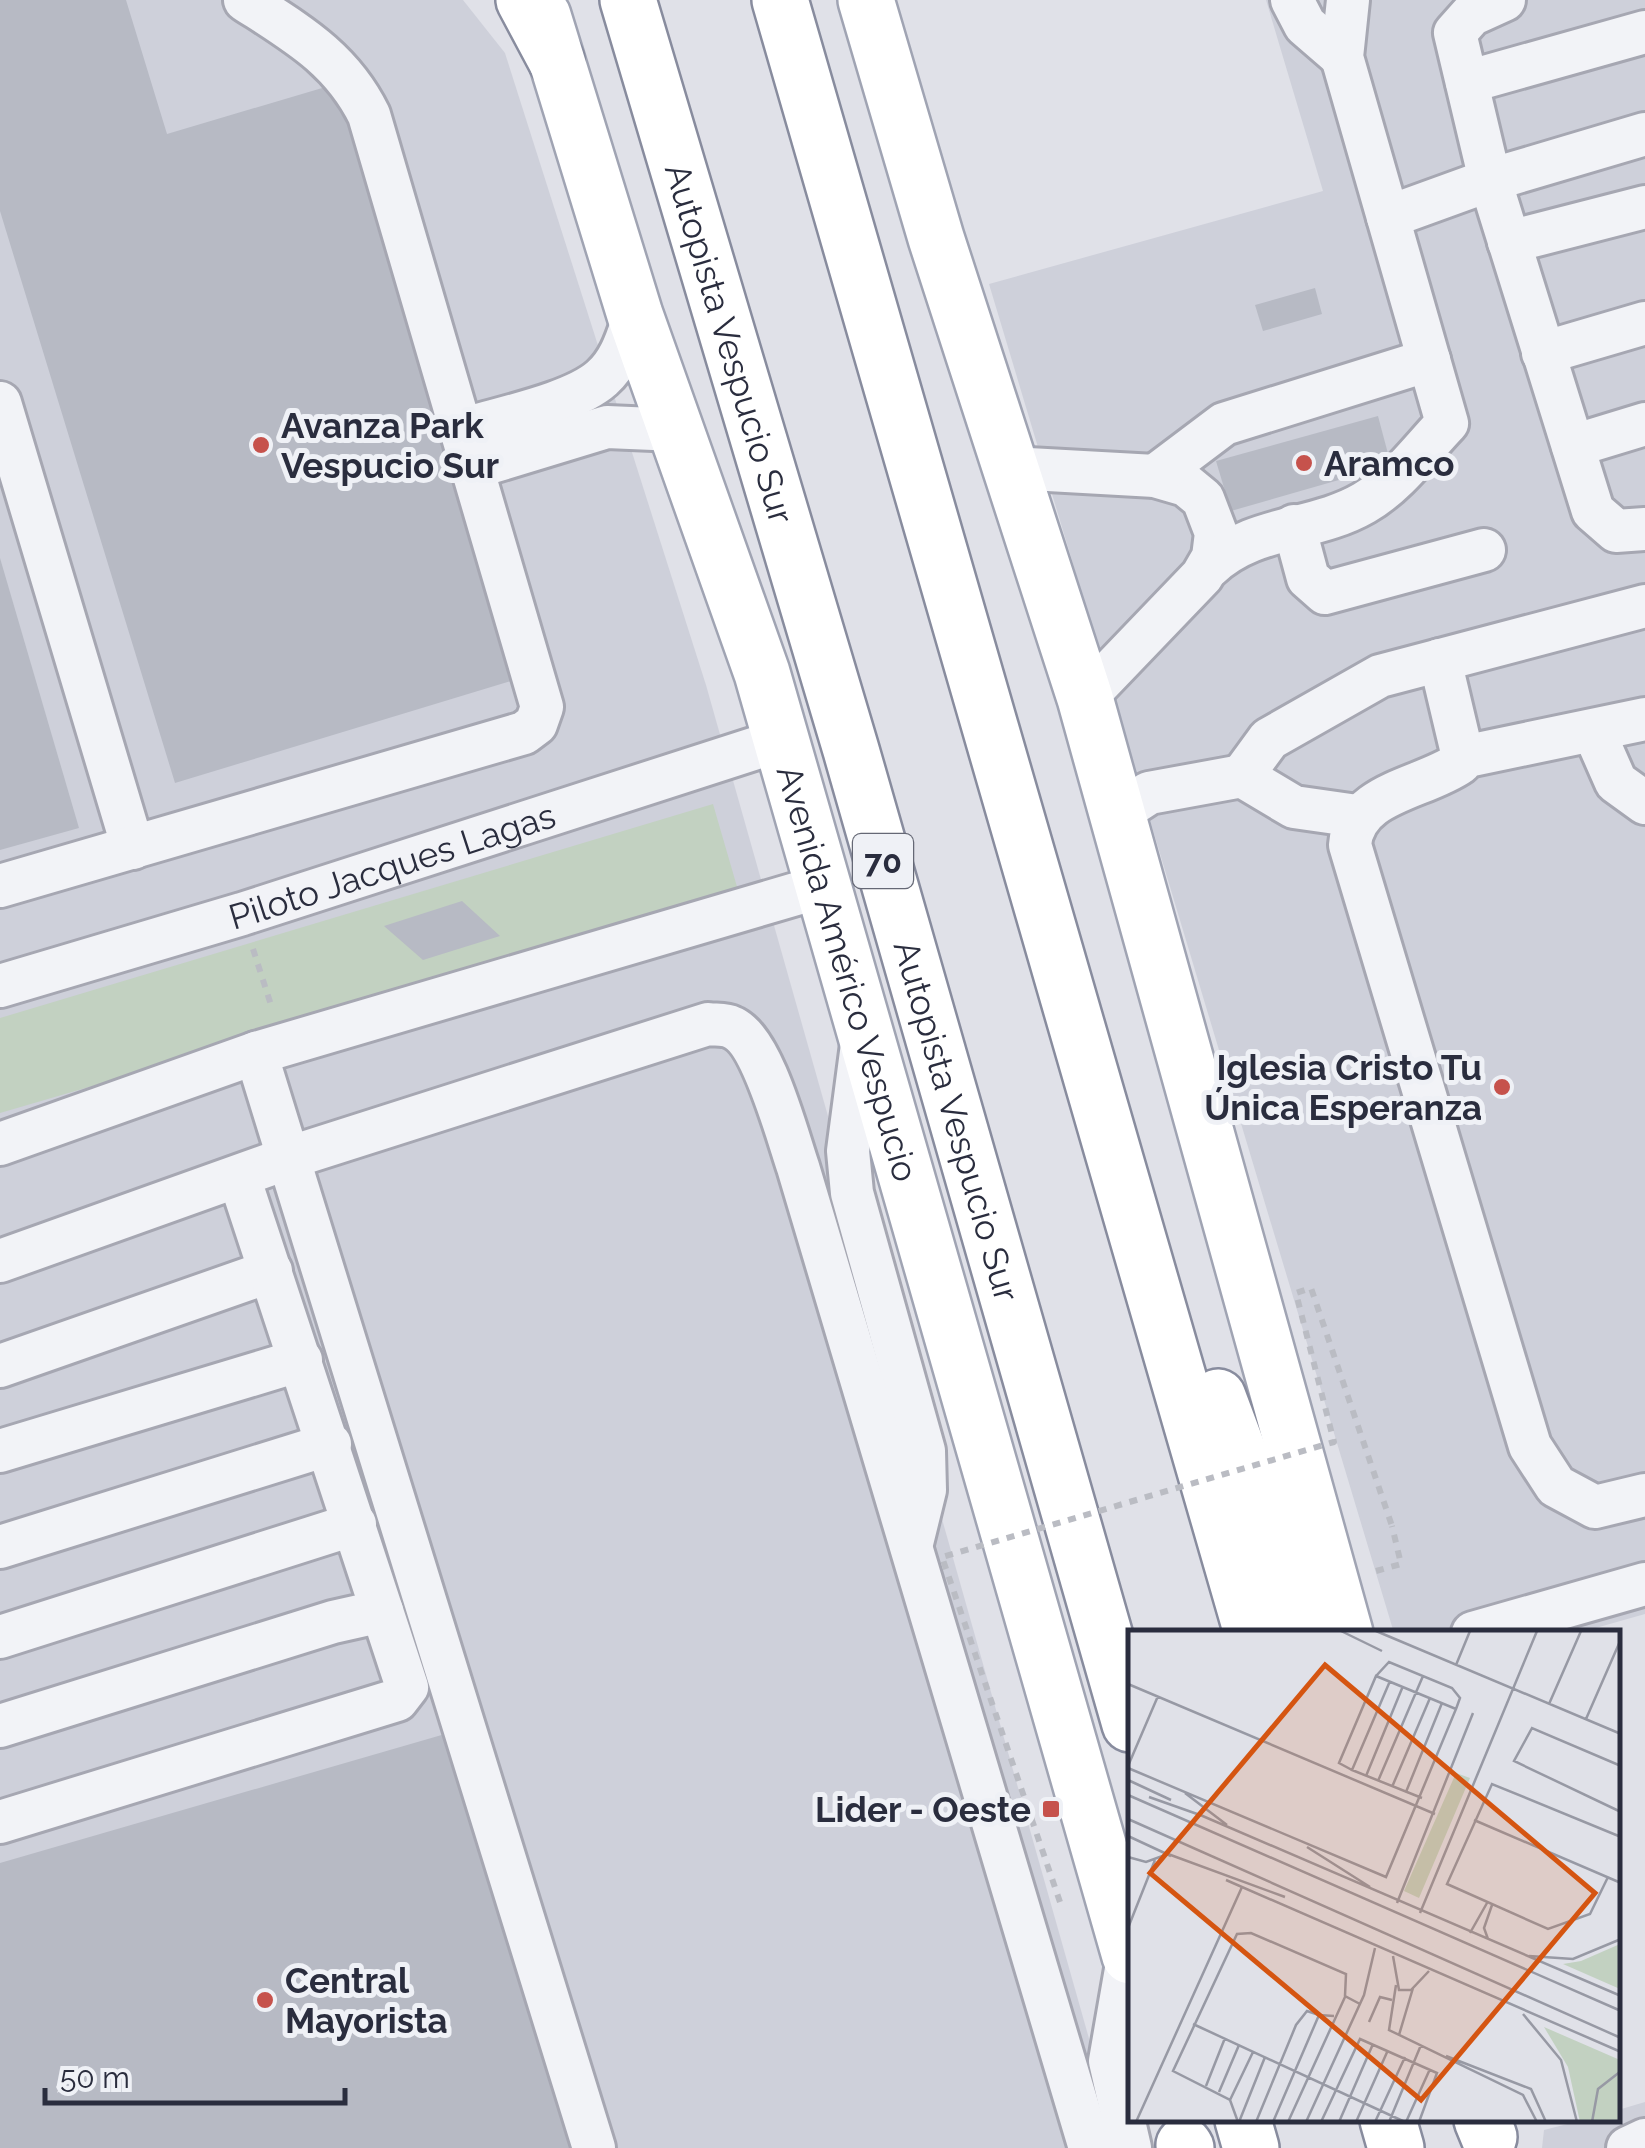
<svg xmlns="http://www.w3.org/2000/svg" width="1645" height="2148" viewBox="0 0 1645 2148" font-family="Raleway,sans-serif">
	<rect width="100%" height="100%" fill="#e0e1e8"/>
	<g fill="#ced0da">
		<polygon points="0,0 463,0 505,53 706,685 1120,2148 0,2148"/>
		<polygon points="1266,0 1645,0 1645,1614 1578,1633 1394,1633 989,284 1323,191"/>
		<polygon points="1645,2102 1645,2148 1542,2148 1544,2130 1579,2121 1618,2120 1618,2110"/>
	</g>
	<polygon fill="#c2d1c1" points="713,804 740,897 0,1113 0,1018"/>
	<g fill="#b7bac4">
		<polygon points="0,0 126,0 167,134 339,83 521,678 175,783 0,211"/>
		<polygon points="1315,288 1322,314 1263,331 1255,305"/>
		<polygon points="1378,416 1391,465 1231,511 1216,461"/>
		<polygon points="0,558 79,828 0,850"/>
		<polygon points="462,901 500,936 423,960 384,926"/>
		<polygon points="452,1732 574,2148 0,2148 0,1863"/>
	</g>
	<g fill="none" stroke-linecap="round" stroke-linejoin="round">
		<g stroke="#a6a7b2" stroke-width="48">
			<g id="minor">
				<polyline points="1292,0 1305,25 1342,57"/>
				<polyline points="1504,0 1471,15 1455,33 1490,180 1593,511 1616,531 1645,529"/>
				<polyline points="1467,82 1645,32"/>
				<polyline points="1388,217 1490,180 1645,134"/>
				<polyline points="1509,242 1645,207"/>
				<polyline points="1543,353 1645,323"/>
				<polyline points="0,403 133,848"/>
				<path d="M461 430C499 418 573 404 602 378 621 361 627 338 635 315"/>
				<polyline points="1573,446 1645,424"/>
				<polyline points="472,468 607,427 677,430"/>
				<polyline points="1011,468 1155,476 1186,485 1203,499 1216,533 1213,557 1202,576 1085,698"/>
				<polyline points="1155,476 1224,424 1429,360"/>
				<polyline points="1294,526 1308,578 1325,593 1484,550"/>
				<path d="M1209 567C1253 525 1314 532 1364 503 1396 485 1422 449 1447 423L1342 57 1348 0"/>
				<path d="M1440 660 1463 757 1460 763C1423 789 1354 792 1350 845L1530 1446 1556 1486 1595 1507 1645 1495"/>
				<polyline points="1594,732 1616,782 1645,803"/>
				<polyline points="1463,757 1645,719"/>
				<polyline points="1242,776 1269,739 1380,676 1645,606"/>
				<polyline points="1118,813 1149,793 1242,776 1294,807 1357,816"/>
				<path d="M0 886 524 733 536 724 542 707 369 115C341 58 296 33 245 0"/>
				<path id="s1" d="M0 986 242 914 781 740"/>
				<polyline points="863,1037 848,1151 852,1193 924,1451 925,1490 912,1543"/>
				<polyline points="256,1053 594,2148"/>
				<polyline points="0,1144 256,1053 823,886"/>
				<path d="M0 1261 291 1157 708 1024C715 1025 725 1024 731 1027 762 1038 787 1135 798 1167L1090 2148"/>
				<polyline points="0,1366 271,1271"/>
				<polyline points="0,1451 301,1360"/>
				<polyline points="0,1547 330,1444"/>
				<polyline points="1473,1633 1645,1584"/>
				<polyline points="0,1637 355,1524"/>
				<polyline points="0,1726 333,1622 382,1611 239,1177"/>
				<polyline points="0,1822 397,1700 407,1687 382,1611"/>
				<polyline points="1129,1952 1110,2061 1130,2148"/>
				<polyline points="1628,2148 1645,2140"/>
			</g>
		</g>
		<g stroke="#a0a4b3" stroke-width="60">
			<g id="major">
				<polyline points="866,0 936,238 1085,698 1345,1633"/>
				<path id="s2" d="M543 16 635 315 762 673 1130 1956"/>
			</g>
		</g>
		<g stroke="#888c9e" stroke-width="60">
			<g id="highway">
				<polyline points="524,0 556,60"/>
				<path id="s3" d="M628 0 851 750 1130 1724"/>
				<polyline points="780,0 1252,1633"/>
				<polyline points="1218,1397 1306,1633"/>
				<polyline points="1243,2120 1251,2148"/>
				<polyline points="1388,2120 1396,2148"/>
				<polyline points="1482,2120 1489,2137"/>
				<polyline points="1184,2145 1186,2148"/>
			</g>
		</g>
		<g stroke="#babcc3" stroke-width="6" stroke-dasharray="8 8" stroke-linecap="butt">
			<polyline points="253,949 272,1008"/>
			<polyline points="1376,1571 1401,1564 1392,1526"/>
		</g>
		<use href="#minor" stroke="#f2f3f7" stroke-width="42"/>
		<use href="#major" stroke="#fff" stroke-width="55"/>
		<use href="#highway" stroke="#fff" stroke-width="55"/>
		<polyline stroke="#babcc3" stroke-width="6" stroke-dasharray="8 8" stroke-linecap="butt" points="1060,1902 942,1557 1334,1442 1296,1293 1311,1288 1392,1526"/>
	</g>
	<g fill="#c6524c" stroke="#eff1f6" stroke-width="4">
		<circle cx="261" cy="445" r="10"/>
		<circle cx="1304" cy="463" r="10"/>
		<circle cx="1502" cy="1087" r="10"/>
		<rect x="1041" y="1799" width="20" height="20" rx="5"/>
		<circle cx="265" cy="2000" r="10"/>
	</g>
	<g text-anchor="middle" dominant-baseline="central" stroke-width="10" stroke-linejoin="round" paint-order="stroke">
		<rect fill="#eff1f6" stroke="#656875" stroke-width="2.5" x="853" y="834" width="60" height="54" rx="8"/>
		<g font-size="32" font-weight="bold" fill="#2a2d3e">
			<text x="883" y="861">70</text>
		</g>
		<g font-size="35" fill="#2a2d3e" stroke="#eff1f6">
			<text stroke="none"><textPath href="#s3" startOffset="358">Autopista Vespucio Sur</textPath></text>
			<text stroke="none"><textPath href="#s1" startOffset="410">Piloto Jacques Lagas</textPath></text>
			<text stroke="none"><textPath href="#s2" startOffset="1005">Avenida Américo Vespucio</textPath></text>
			<text stroke="none"><textPath href="#s3" startOffset="1168">Autopista Vespucio Sur</textPath></text>
		</g>
		<g font-size="35" font-weight="bold" fill="#2a2d3e" stroke="#eff1f6" text-anchor="start">
			<text x="281" y="425">Avanza Park<tspan x="281" dy="40">Vespucio Sur</tspan></text>
			<text x="1324" y="463">Aramco</text>
			<text x="1482" y="1067" text-anchor="end">Iglesia Cristo Tu<tspan x="1482" dy="40">Única Esperanza</tspan></text>
			<text x="1031" y="1809" text-anchor="end">Lider - Oeste</text>
			<text x="285" y="1980">Central<tspan x="285" dy="40">Mayorista</tspan></text>
		</g>
	</g>
	<g transform="translate(1128 1630)">
		<rect width="492" height="492" fill="#e0e1e8"/>
		<path d="M328 143 342 148 291 268 276 261ZM492 314V359L435 334 453 331ZM416 397 492 430V492H452L440 437Z" fill="#c2d1c1"/>
		<path fill="none" stroke="#9799a4" stroke-width="2.5" d="M213 1 254 21M248 1 493 104M328 35 342 1M248 46 261 32 324 58 332 68 328 79M262 51 224 140 294 168M0 54 307 184M421 74 453 1M458 89 493 9M0 136 30 66M493 136 404 98 386 131 493 182M0 138 258 247 328 79 248 46 211 133 224 140M238 146 275 56M0 150 43 170M250 151 295 46M264 157 302 68M278 162 314 73M57 163 99 195M0 165 493 381M21 167 72 185M70 184 493 366M0 189 493 408M346 190 493 253M0 206 43 226M179 217 242 257M40 224 157 267M0 227 18 232 40 224M480 247 462 284 420 299 319 254 364 154 493 207M98 250 493 422M269 273 345 83M292 283 409 1M0 298 27 230M342 303 359 273M360 309 356 298 364 275M265 326 271 360H283L301 341M401 326 445 329 493 309M268 355 261 400 395 465 409 492M395 384 433 430 449 492M241 392 252 367 264 370M65 394 277 492M271 405 285 358M318 426 403 459 418 492M78 456 97 408M91 462 111 415M102 470 125 422M8 492 114 257M110 492 102 470 45 441 109 304 123 303 218 344 217 366 232 374M111 492 137 427M128 492 168 395 179 381 191 385M145 492 191 385 206 386M160 492 217 367M178 492 236 365 247 318M193 492 232 409 309 443 291 492M211 492 245 414M228 492 260 420M247 492 277 427M261 492 293 415M278 492 302 439M464 492 470 459 493 441"/>
		<path fill="#d55511" fill-opacity="0.15" stroke="#d55511" stroke-width="5" d="M197 35 467 263 293 470 22 243Z"/>
		<rect width="492" height="492" fill="none" stroke="#2a2d3e" stroke-width="5"/>
	</g>
	<path d="M45 2088v15h300v-15" fill="none" stroke="#2a2d3e" stroke-width="5"/>
	<text x="60" y="2088" font-size="30" fill="#2a2d3e" stroke="#eff1f6" stroke-width="8" paint-order="stroke">50 m</text>
</svg>
